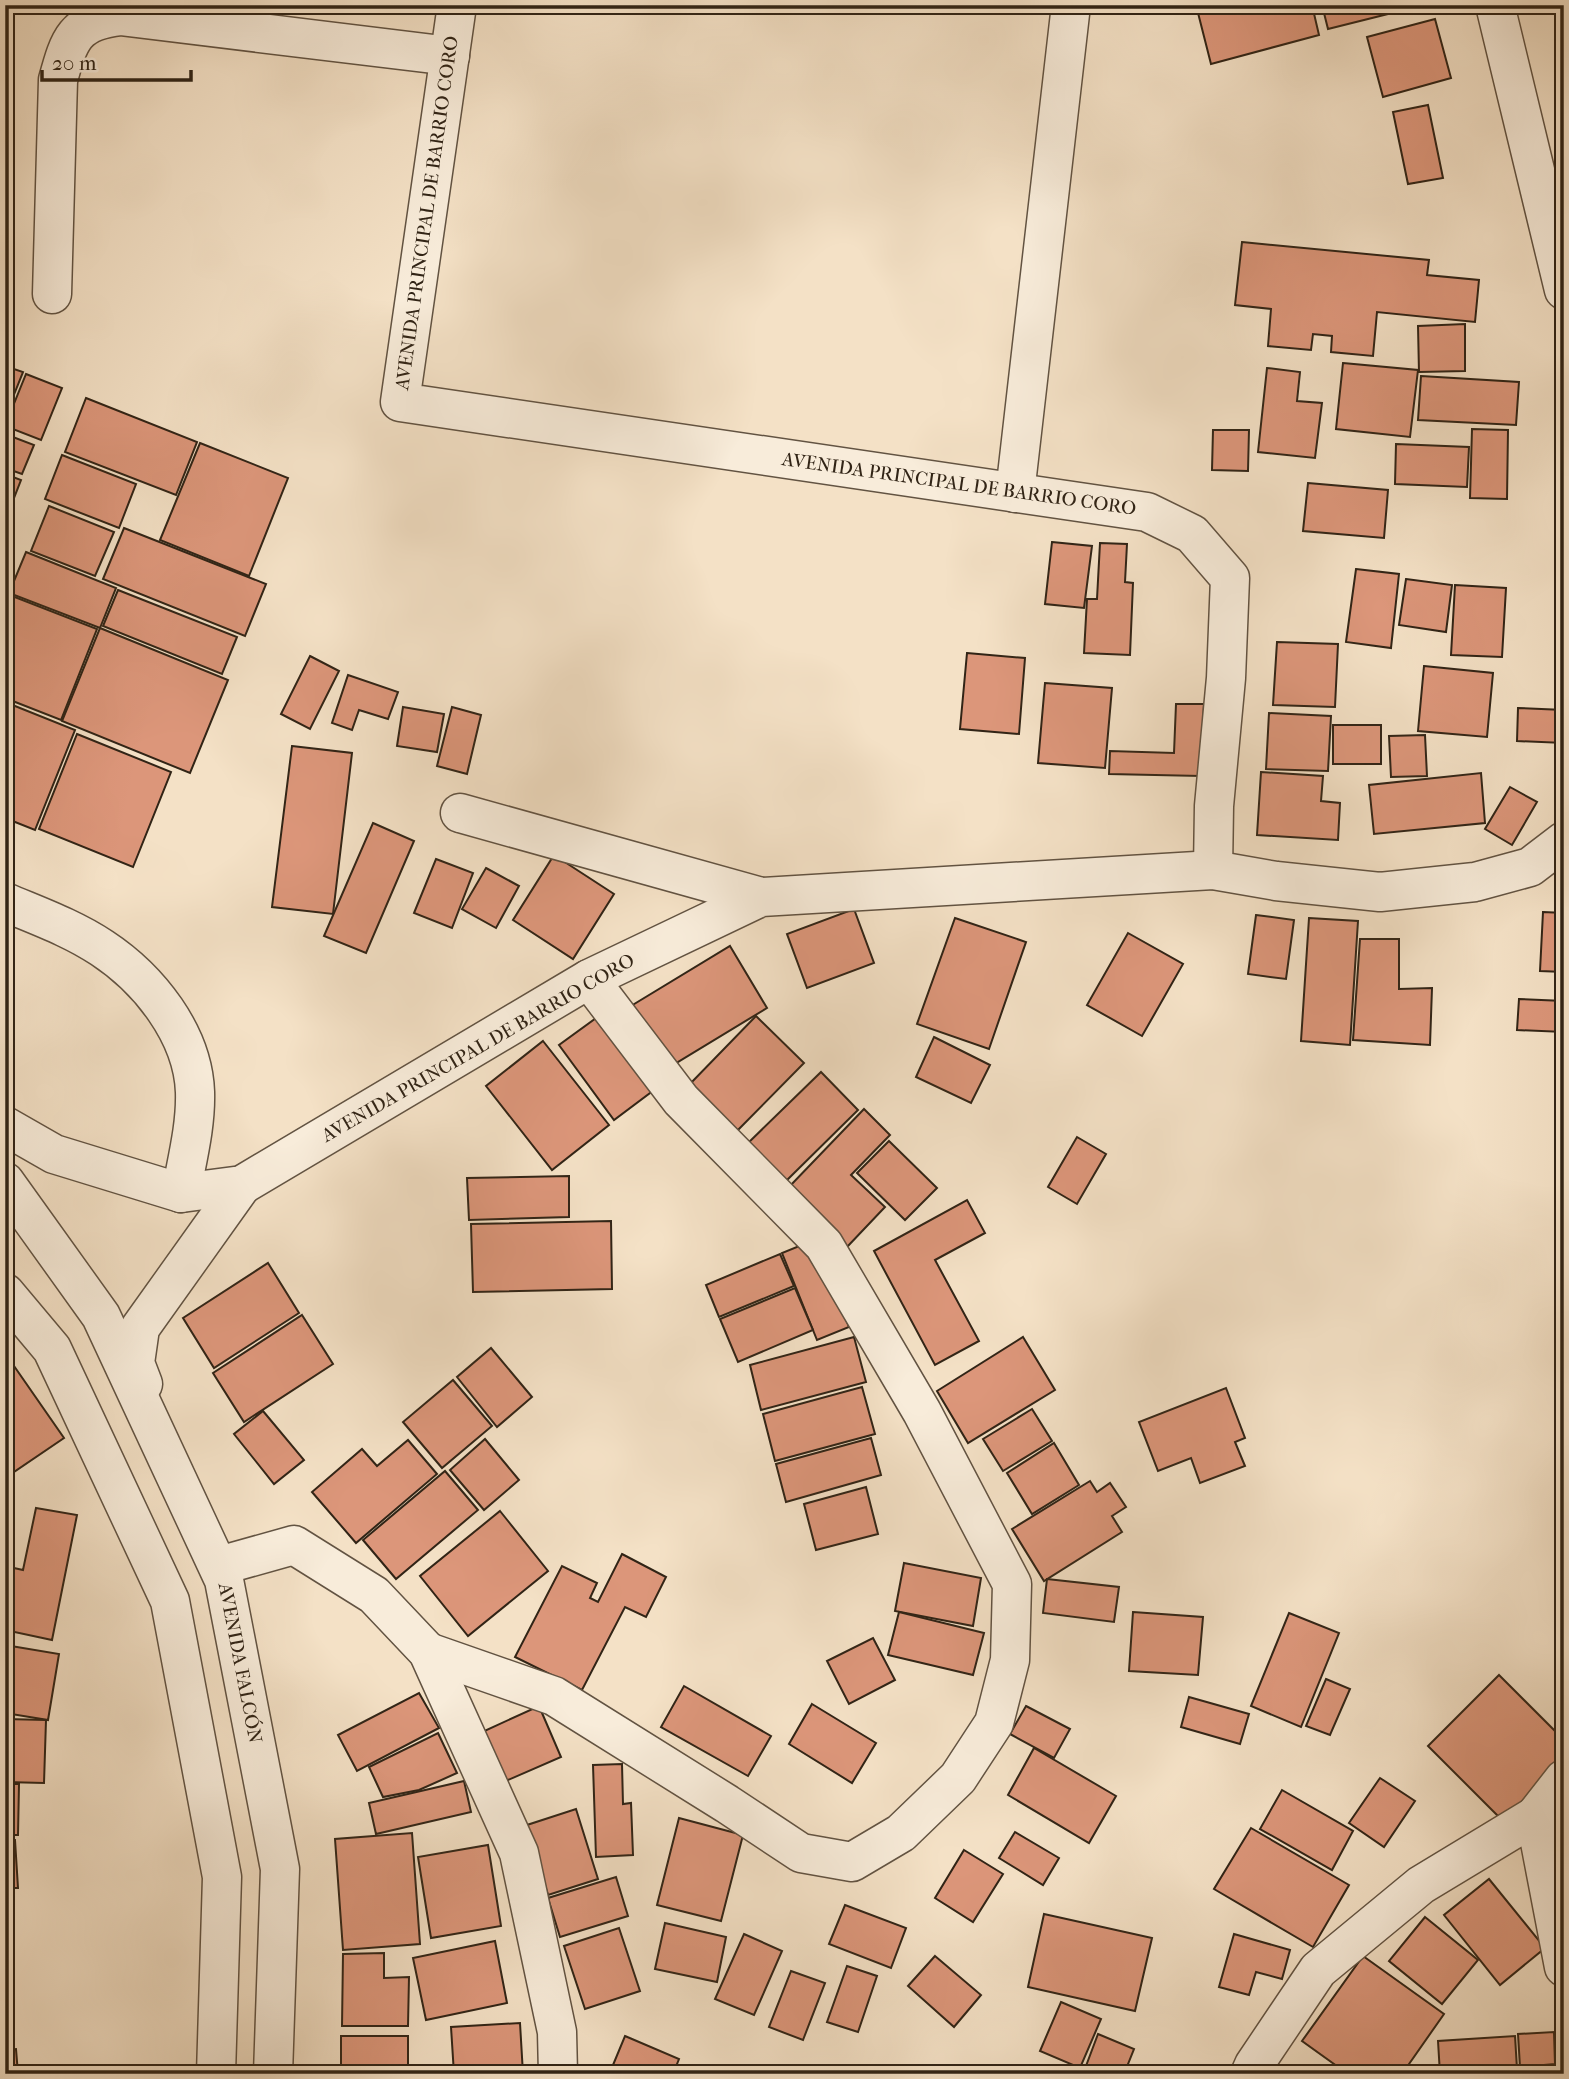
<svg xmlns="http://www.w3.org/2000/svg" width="1569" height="2079" viewBox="0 0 1569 2079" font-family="'IM FELL French Canon',serif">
	<rect width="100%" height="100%" fill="#f4e1c6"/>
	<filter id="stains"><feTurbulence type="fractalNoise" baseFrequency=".00286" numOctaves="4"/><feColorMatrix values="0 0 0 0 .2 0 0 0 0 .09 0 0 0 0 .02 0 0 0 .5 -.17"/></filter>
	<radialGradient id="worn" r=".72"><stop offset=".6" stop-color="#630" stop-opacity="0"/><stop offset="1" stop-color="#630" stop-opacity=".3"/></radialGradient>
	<g fill="#dc967a" stroke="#312416" stroke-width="2">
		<polygon points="1196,5 1312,5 1319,35 1211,64"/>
		<polygon points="1322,5 1424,5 1328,29"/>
		<polygon points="1435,19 1451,78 1383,97 1367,37"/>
		<polygon points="1428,105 1443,178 1408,184 1393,112"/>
		<polygon points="1242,242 1429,260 1427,275 1479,280 1475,322 1377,312 1373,356 1331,352 1332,336 1313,334 1311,350 1268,346 1271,309 1235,305"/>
		<polygon points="1465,324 1465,371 1419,372 1418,326"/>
		<polygon points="1343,363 1418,370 1410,437 1336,429"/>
		<polygon points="5,366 23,372 5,417"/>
		<polygon points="1267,368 1300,372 1297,401 1322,403 1315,458 1258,452"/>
		<polygon points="26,374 62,388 41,440 5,426"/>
		<polygon points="1421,376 1519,382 1516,425 1418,420"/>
		<polygon points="86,398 197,442 176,495 65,452"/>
		<polygon points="1472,429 1508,430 1507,499 1470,498"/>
		<polygon points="1213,430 1249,430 1248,471 1212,470"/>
		<polygon points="5,434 34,445 22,474 5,468"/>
		<polygon points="200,443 288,478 249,576 160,540"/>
		<polygon points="1396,444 1469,447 1467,487 1395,484"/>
		<polygon points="62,455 136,484 119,528 45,499"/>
		<polygon points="5,474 21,480 5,521"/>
		<polygon points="1308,483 1388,490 1384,538 1303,531"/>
		<polygon points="49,506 114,532 95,576 31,551"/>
		<polygon points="124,528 266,584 245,636 103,579"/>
		<polygon points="1052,542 1092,546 1084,608 1045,604"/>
		<polygon points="1100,543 1127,544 1125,582 1133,583 1130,655 1084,653 1087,599 1097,599"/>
		<polygon points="26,552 116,588 100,628 9,593"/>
		<polygon points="1356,569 1399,574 1391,648 1346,642"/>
		<polygon points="1406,579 1452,585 1446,632 1399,625"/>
		<polygon points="1455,585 1506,588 1502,657 1451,655"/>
		<polygon points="118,590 237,637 222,674 103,626"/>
		<polygon points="7,594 97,629 61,720 5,698 5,599"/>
		<polygon points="100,628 228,680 190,773 62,721"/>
		<polygon points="1277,642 1338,644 1335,707 1273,705"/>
		<polygon points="967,653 1025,658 1019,734 960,729"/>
		<polygon points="310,656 339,671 310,729 281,714"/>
		<polygon points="1424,666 1493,673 1487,737 1418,731"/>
		<polygon points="348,675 398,692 388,719 359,710 352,730 332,723"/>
		<polygon points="1045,683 1112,688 1105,768 1038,763"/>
		<polygon points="5,702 75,730 35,830 5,818"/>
		<polygon points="1176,704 1204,704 1201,776 1109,774 1110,751 1174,753"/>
		<polygon points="403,707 444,714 437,752 397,746"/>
		<polygon points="452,707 481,715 467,774 437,766"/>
		<polygon points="1518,708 1564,710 1564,743 1517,741"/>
		<polygon points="1269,713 1331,716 1328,771 1266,769"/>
		<rect x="1333" y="725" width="48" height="39"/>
		<polygon points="77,734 171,772 133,867 39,829"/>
		<polygon points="1425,735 1427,776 1391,777 1389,736"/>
		<polygon points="292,746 352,753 333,914 272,907"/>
		<polygon points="1261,772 1323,776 1321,801 1340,803 1338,840 1257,835"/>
		<polygon points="1481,773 1485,823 1374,834 1369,785"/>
		<polygon points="1510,787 1537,802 1512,845 1485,829"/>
		<polygon points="373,823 414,841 366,953 324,936"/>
		<polygon points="554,855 614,894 573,959 513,920"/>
		<polygon points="436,859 473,873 452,928 414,913"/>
		<polygon points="486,868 519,886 496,928 462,909"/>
		<polygon points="854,909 874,963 807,988 787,934"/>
		<polygon points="1543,912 1564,913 1564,972 1540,971"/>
		<polygon points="1256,915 1294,920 1286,979 1248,974"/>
		<polygon points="955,918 1026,942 989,1049 917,1024"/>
		<polygon points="1309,918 1358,921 1350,1045 1301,1041"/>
		<polygon points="1128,933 1183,964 1142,1036 1087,1005"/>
		<polygon points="1360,939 1399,939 1399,989 1432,988 1430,1045 1353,1040"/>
		<polygon points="730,946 767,1008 663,1071 626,1009"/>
		<polygon points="1519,999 1564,1001 1564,1032 1517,1030"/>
		<polygon points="603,1013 658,1087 614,1120 559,1045"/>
		<polygon points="756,1016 804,1063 733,1135 686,1088"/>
		<polygon points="934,1037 990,1065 971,1103 916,1077"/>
		<polygon points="543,1041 609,1125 552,1170 486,1086"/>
		<polygon points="821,1072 858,1110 783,1184 746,1145"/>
		<polygon points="864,1109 890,1135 851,1175 885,1207 847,1247 788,1188"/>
		<polygon points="1077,1137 1106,1154 1077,1204 1048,1187"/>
		<polygon points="889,1141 937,1188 905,1220 857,1173"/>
		<polygon points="569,1176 569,1217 469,1220 467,1178"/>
		<polygon points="967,1200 985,1233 935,1260 979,1341 935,1365 874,1251"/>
		<polygon points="611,1221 612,1289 473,1292 471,1224"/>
		<polygon points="814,1240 849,1327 817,1340 782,1253"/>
		<polygon points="780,1254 794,1286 719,1317 706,1285"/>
		<polygon points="268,1263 299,1313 214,1368 183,1318"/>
		<polygon points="795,1288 813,1330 738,1362 720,1319"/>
		<polygon points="302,1315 333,1364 244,1422 213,1373"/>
		<polygon points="854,1337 866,1382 761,1410 750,1365"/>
		<polygon points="1023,1337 1055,1390 968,1443 937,1391"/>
		<polygon points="491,1348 532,1397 497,1427 457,1377"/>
		<polygon points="5,1353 64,1438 5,1478"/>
		<polygon points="453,1380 492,1426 442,1468 403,1422"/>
		<polygon points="862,1387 875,1434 775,1461 763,1414"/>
		<polygon points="1226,1388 1245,1438 1235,1442 1245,1466 1200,1483 1191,1458 1158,1471 1139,1422"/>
		<polygon points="1032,1409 1052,1441 1003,1471 983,1439"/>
		<polygon points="263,1411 304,1460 274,1484 234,1434"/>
		<polygon points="871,1438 881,1475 786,1502 776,1464"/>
		<polygon points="485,1439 519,1480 484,1510 450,1470"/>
		<polygon points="408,1440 437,1474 356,1543 312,1492 362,1449 377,1466"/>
		<polygon points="1054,1443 1079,1485 1032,1514 1007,1473"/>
		<polygon points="445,1471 478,1510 396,1579 363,1540"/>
		<polygon points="1090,1481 1097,1492 1110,1483 1126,1507 1112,1516 1122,1532 1044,1581 1012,1529"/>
		<polygon points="866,1487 878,1534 816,1550 804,1504"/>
		<polygon points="36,1508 77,1515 52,1640 5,1630 5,1566 23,1570"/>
		<polygon points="500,1511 548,1571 468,1636 420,1576"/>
		<polygon points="622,1554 666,1577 646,1617 625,1607 582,1690 515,1657 562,1566 597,1583 590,1598 598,1602"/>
		<polygon points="904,1563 981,1578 973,1626 895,1611"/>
		<polygon points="1047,1579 1119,1587 1114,1622 1043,1613"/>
		<polygon points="899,1612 984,1633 973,1675 888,1655"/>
		<polygon points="1133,1612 1203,1617 1198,1675 1129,1671"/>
		<polygon points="1289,1613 1339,1633 1301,1727 1251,1706"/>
		<polygon points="873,1638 895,1680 849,1704 827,1661"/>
		<polygon points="5,1645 59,1654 48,1720 5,1713"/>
		<polygon points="1499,1675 1564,1740 1564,1761 1503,1821 1428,1746"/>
		<polygon points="1326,1679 1350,1689 1330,1735 1306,1726"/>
		<polygon points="684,1686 771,1736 748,1776 661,1727"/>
		<polygon points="419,1693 439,1728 357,1771 338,1735"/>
		<polygon points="1189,1697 1249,1714 1240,1744 1181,1727"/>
		<polygon points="812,1704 876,1743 852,1783 789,1744"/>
		<polygon points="539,1706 561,1757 501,1783 480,1733"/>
		<polygon points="1026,1706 1070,1729 1054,1758 1010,1734"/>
		<polygon points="5,1719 46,1720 44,1783 5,1782"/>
		<polygon points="438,1733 457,1773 419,1790 383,1797 369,1767"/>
		<polygon points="1034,1748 1116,1796 1089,1843 1008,1795"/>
		<polygon points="622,1764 623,1804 631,1803 633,1855 596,1857 593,1765"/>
		<polygon points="1380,1778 1415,1801 1384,1847 1349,1823"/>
		<polygon points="464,1781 471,1812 376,1834 369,1803"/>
		<polygon points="5,1784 19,1784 18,1835 5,1835"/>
		<polygon points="1282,1790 1353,1831 1332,1870 1260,1829"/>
		<polygon points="576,1809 598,1879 548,1895 527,1825"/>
		<polygon points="679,1818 743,1835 721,1921 657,1905"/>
		<polygon points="1251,1828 1349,1885 1313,1947 1214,1889"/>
		<polygon points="1015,1832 1059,1858 1043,1885 999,1858"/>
		<polygon points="412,1833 420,1944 343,1950 335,1839"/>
		<polygon points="15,1840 18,1888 5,1888 5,1841"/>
		<polygon points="488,1845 501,1926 431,1938 418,1857"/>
		<polygon points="964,1850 1003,1874 973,1922 935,1898"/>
		<polygon points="616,1877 628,1916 560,1937 548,1898"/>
		<polygon points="1489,1879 1545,1948 1500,1985 1444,1915"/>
		<polygon points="9,1895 10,1958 5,1959 5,1896"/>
		<polygon points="845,1905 906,1928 891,1968 829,1944"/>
		<polygon points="1044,1914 1152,1938 1135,2011 1028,1987"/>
		<polygon points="1425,1917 1478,1960 1442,2004 1389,1961"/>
		<polygon points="665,1923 726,1937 717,1982 655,1969"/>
		<polygon points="619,1928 640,1991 585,2009 564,1946"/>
		<polygon points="744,1934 782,1951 754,2015 715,1999"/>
		<polygon points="1234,1934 1290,1950 1282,1979 1256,1972 1249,1995 1219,1987"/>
		<polygon points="495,1941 507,2003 426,2020 413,1958"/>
		<polygon points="384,1953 384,1978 409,1977 408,2026 342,2026 343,1954"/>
		<polygon points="935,1956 981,1995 954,2027 908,1986"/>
		<polygon points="1363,1956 1444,2014 1402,2074 1348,2074 1302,2041"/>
		<polygon points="847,1966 877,1976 858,2032 827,2022"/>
		<rect x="5" y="1969" width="5" height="56"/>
		<polygon points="791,1971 825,1983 803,2040 769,2027"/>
		<polygon points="1061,2002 1101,2019 1080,2068 1040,2051"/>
		<polygon points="520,2023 523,2074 454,2074 451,2027"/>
		<polygon points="1554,2032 1555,2064 1520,2067 1518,2034"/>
		<polygon points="1098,2034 1134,2049 1124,2074 1083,2074"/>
		<rect x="341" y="2036" width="67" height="38"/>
		<polygon points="625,2036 679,2059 673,2074 617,2074 613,2065"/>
		<polygon points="1515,2036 1517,2069 1466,2072 1466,2074 1440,2074 1438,2041"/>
		<polygon points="16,2049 18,2074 5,2074 5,2050"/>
	</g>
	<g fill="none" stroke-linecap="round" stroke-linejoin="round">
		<g stroke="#625342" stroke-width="41">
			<g id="minor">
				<polyline points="457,5 400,402 1147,512 1192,534 1230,578 1226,678 1214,806 1213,870"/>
				<polyline points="1495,5 1564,290"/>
				<path d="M52 294 58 80C69 40 74 21 120 16L450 56"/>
				<polyline points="1015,493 1071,5"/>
				<polyline points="460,813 761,897"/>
				<path d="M5 902C38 916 72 928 102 948 149 979 193 1034 195 1092 196 1126 187 1160 181 1193"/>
				<polyline points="5,1126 54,1154 181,1193 242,1185 589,979 761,897 1213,870 1276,881 1380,892 1475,882 1530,867 1564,841"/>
				<polyline points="5,1182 101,1316 224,1580 280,1869 273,2074"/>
				<polyline points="5,1293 52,1349 170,1601 222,1877 216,2074"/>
				<polyline points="143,1384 135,1363 140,1328 242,1185"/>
				<polyline points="219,1566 294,1545 374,1595 428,1652 519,1853 557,2032 558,2074"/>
				<polyline points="428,1652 554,1696 727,1804 801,1853 852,1862 901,1833 958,1778 994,1723 1010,1660 1012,1584 922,1412 824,1245 681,1100 589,979"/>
				<polyline points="1535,1816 1564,1779"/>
				<polyline points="1250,2074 1254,2065 1318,1970 1421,1885 1535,1816 1564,1967"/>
			</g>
		</g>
		<use href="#minor" stroke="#f8ecda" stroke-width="38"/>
	</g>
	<g text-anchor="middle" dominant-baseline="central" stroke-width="7" stroke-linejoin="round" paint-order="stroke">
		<g font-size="19" fill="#312416" stroke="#f8ecda">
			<text transform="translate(427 213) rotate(-82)">AVENIDA PRINCIPAL DE BARRIO CORO</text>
			<text transform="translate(959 484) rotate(8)">AVENIDA PRINCIPAL DE BARRIO CORO</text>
			<text transform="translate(478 1048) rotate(-30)">AVENIDA PRINCIPAL DE BARRIO CORO</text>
			<text transform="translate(240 1663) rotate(79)">AVENIDA FALCÓN</text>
		</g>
	</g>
	<rect width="1569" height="2079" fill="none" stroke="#f4e1c6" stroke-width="28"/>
	<rect x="7" y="7" width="1555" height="2065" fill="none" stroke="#312416" stroke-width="3.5"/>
	<rect x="14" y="14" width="1541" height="2051" fill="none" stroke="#312416" stroke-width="2"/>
	<path d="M42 70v10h149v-10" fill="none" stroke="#312416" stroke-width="3.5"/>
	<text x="52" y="70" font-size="21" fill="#312416" stroke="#f8ecda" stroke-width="5" paint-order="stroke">20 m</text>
	<rect width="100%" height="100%" filter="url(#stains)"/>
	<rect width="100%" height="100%" fill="url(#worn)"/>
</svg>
